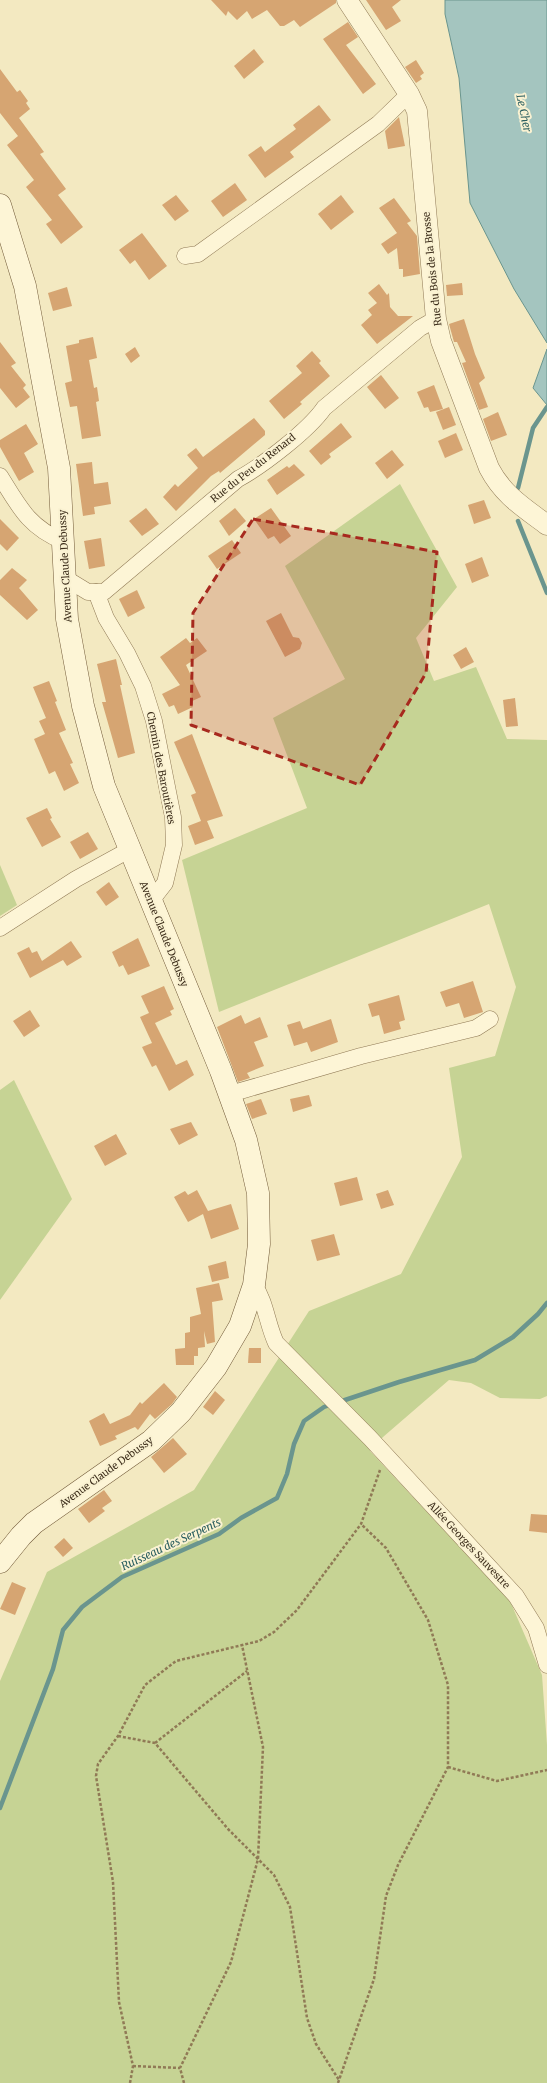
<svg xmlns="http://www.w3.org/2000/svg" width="547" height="2083" viewBox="0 0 547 2083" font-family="Merriweather,serif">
	<rect width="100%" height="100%" fill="#f3e9c1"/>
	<g fill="#c6d394">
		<polygon points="400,484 457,587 416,638 434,681 476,667 507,739 547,740 547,1396 540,1399 500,1398 471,1383 449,1380 383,1437 370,1451 510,1601 542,1675 547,1745 547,2083 0,2083 0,1681 47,1572 194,1490 309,1311 401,1274 462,1157 449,1068 495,1056 516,987 489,904 219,1012 182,860 307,808 273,718 345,679 285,566"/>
		<polygon points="0,865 17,905 0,916"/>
		<polygon points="14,1080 72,1199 0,1300 0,1090"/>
	</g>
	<g fill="#a4c5bf" stroke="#6a958e">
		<polygon points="445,0 547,0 547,343 514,289 470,203 459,78 445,14"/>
		<polygon points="547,349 547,405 533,388"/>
	</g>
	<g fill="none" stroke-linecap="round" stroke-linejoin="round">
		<g stroke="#6a958e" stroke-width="4.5">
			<polyline points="518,488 533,428 547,407"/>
			<polyline points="518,521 547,593"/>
			<polyline points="339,1402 399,1382 475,1360 513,1337 538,1314 547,1303"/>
			<polyline points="0,1808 53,1669 63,1630 82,1607 122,1577 219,1534 241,1518 277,1498 287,1474 294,1444 304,1421 324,1407 332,1404"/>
		</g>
	</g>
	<g fill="#d6a572">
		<polygon points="211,0 336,0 336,3 300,27 294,20 284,26 280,26 267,10 252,19 247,11 237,20 228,11 226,16"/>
		<polygon points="366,0 401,0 392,7 401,21 386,30"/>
		<polygon points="348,22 358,37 346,45 376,84 363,94 323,39"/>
		<polygon points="254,49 264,62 244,79 234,66"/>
		<polygon points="416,60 424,73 420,76 422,79 416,83 405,67"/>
		<polygon points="0,69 17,92 20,90 28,101 26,103 30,109 19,118 44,152 40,154 66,189 58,195 83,227 61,244 46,224 52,220 26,187 34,180 7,145 18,136 0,113"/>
		<polygon points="319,105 331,120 290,152 294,157 265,178 248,155 261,146 265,152 296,129 293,125"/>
		<polygon points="399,117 405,146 388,149 385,131"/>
		<polygon points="235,183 247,200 223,217 211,201"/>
		<polygon points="176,195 189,211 175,221 162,205"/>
		<polygon points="341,195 354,212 331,230 318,214"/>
		<polygon points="394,198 411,221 407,223 417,236 420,274 403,277 403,269 399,269 397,248 388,254 381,244 397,233 379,208"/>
		<polygon points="142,233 167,266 149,280 135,260 130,264 119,250"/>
		<polygon points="462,283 463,295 447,296 446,285"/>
		<polygon points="379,284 387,295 389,293 390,307 398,316 413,316 377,344 361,325 372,315 368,310 377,303 368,293"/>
		<polygon points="67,287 72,306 53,311 48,293"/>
		<polygon points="464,319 475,354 485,378 479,383 488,407 479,410 462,363 466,362 457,342 454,342 449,324"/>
		<polygon points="93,337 97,358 89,360 94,388 97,387 99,401 96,402 101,436 82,439 77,406 70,407 65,383 72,381 66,346 79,343 79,340"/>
		<polygon points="0,342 16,363 11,366 26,385 23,388 30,397 16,408 0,388"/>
		<polygon points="135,347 140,356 131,363 125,354"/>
		<polygon points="312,351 321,361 319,363 330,376 300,402 302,404 284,419 269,401 302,373 296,366"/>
		<polygon points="381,375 399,398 385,409 367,387"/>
		<polygon points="434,385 443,409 430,412 428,407 424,408 417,392"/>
		<polygon points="449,407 456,425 443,430 436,412"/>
		<polygon points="498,412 507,435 491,441 483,419"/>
		<polygon points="254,418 265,431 265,435 220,473 219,471 211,476 176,511 163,497 175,484 178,487 198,468 187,455 196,448 203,457"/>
		<polygon points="341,423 352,437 329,454 331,457 321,465 309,451"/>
		<polygon points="26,424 38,444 24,453 34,472 19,481 0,447 0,440"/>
		<polygon points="456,433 463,450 445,458 438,441"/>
		<polygon points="392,450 404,465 387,479 375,463"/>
		<polygon points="92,462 94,484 108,482 111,504 94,507 95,514 83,516 76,464"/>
		<polygon points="294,464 305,475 277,495 267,480 287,466 289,468"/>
		<polygon points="484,500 491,518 474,524 468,505"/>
		<polygon points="146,508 159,524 142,536 129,521"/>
		<polygon points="235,508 246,521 229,536 219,521"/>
		<polygon points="271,508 291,536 280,544 274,536 268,539 254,519"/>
		<polygon points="0,519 19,538 7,551 0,544"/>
		<polygon points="101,538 105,566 89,569 84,541"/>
		<polygon points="232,540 241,553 217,569 208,556"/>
		<polygon points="482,557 489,576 472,583 465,564"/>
		<polygon points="12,568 27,580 19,588 38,610 27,620 0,595 0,580"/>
		<polygon points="137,590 145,608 128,617 119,599"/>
		<polygon points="281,613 293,637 299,638 302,643 300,649 285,657 266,621"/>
		<polygon points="186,638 190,643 197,638 207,651 186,665 201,697 190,702 193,707 178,714 174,705 169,707 162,694 180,685 160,657"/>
		<polygon points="466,647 474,662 461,669 453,655"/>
		<polygon points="116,659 122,685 120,685 135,753 118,758 102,702 106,702 97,664"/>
		<polygon points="49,681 57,701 55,702 66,730 59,733 73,763 70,764 79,783 64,791 55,771 49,774 34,739 45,734 39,721 46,718 33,687"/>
		<polygon points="515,698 518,726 506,727 503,700"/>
		<polygon points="192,734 223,816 207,821 214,838 195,845 188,826 201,821 191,795 196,793 174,742"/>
		<polygon points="47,808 52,818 50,819 61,837 42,847 26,818"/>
		<polygon points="88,832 98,849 80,859 70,842"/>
		<polygon points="109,882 119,897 106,906 96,892"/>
		<polygon points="138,938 150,966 128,975 123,965 119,967 112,952"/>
		<polygon points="71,941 82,957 67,966 63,960 30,978 17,953 29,947 32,953 37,951 42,961"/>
		<polygon points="473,981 483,1012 464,1018 459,1003 446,1007 440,992"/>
		<polygon points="164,986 174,1009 170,1011 172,1015 155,1023 176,1065 187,1060 194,1075 169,1091 156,1065 152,1067 142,1047 152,1043 140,1017 149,1013 141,996"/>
		<polygon points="399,995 405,1020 399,1022 401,1029 384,1034 379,1015 372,1017 368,1004"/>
		<polygon points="30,1010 40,1026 24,1037 13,1021"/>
		<polygon points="241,1015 245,1024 260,1017 268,1037 254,1042 264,1066 247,1073 250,1078 238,1082 217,1027"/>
		<polygon points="331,1019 338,1042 311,1052 307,1042 294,1046 287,1025 300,1021 303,1029"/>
		<polygon points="309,1095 312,1106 293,1112 290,1099"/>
		<polygon points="261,1099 267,1114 252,1119 246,1104"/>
		<polygon points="191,1122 198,1135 179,1145 170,1129"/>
		<polygon points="116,1134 127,1154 105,1166 94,1146"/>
		<polygon points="357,1177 363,1200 340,1206 334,1183"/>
		<polygon points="197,1190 208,1211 231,1204 239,1229 211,1239 203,1214 188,1222 174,1197 185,1191 188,1195"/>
		<polygon points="388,1190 394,1205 381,1209 376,1194"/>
		<polygon points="334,1234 340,1255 317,1261 311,1240"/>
		<polygon points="226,1261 229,1278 212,1282 208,1266"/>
		<polygon points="219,1283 223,1300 212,1302 215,1342 207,1344 204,1331 205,1347 198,1348 198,1356 194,1356 194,1365 176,1365 175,1349 185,1348 185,1333 190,1332 190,1317 201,1314 196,1288"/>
		<polygon points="249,1348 261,1348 261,1363 248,1363"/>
		<polygon points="164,1383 177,1397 172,1404 155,1419 150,1414 138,1430 135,1427 115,1436 117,1439 100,1446 89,1421 104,1413 110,1424 130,1415 140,1402 142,1404"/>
		<polygon points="215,1391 225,1400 213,1415 203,1407"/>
		<polygon points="173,1438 187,1454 164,1473 151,1457"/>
		<polygon points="104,1490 112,1501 102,1508 105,1511 89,1523 78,1509"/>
		<polygon points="531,1514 547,1515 547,1533 529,1531"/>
		<polygon points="64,1538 73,1548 63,1557 54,1547"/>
		<polygon points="12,1582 26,1588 15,1615 0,1609"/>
	</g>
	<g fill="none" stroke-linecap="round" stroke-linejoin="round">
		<g stroke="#907a56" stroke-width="17">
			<g id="minor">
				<polyline points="185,256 198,254 378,124 409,94"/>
				<path d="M0 476C18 505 29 528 63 541"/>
				<path d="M65 578 88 592H104L238 479C262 466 309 430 324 408L420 328 436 319"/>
				<polyline points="96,592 106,618 127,653 143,686 154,721 173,817 174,845 165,883 151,901"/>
				<polyline points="0,928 76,879 129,850"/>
				<polyline points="230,1094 361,1056 476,1028 490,1019"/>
				<path d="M254 1285C266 1302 267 1324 276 1343L370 1438 516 1596 536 1628 547 1665"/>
			</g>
		</g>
		<g stroke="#907a56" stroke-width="21">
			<path id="tertiary" d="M347 0 409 94 417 111 436 319 441 341 489 468C503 495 523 507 547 525"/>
		</g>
		<g stroke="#725a39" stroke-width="23">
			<polyline id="secondary" points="0,205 25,286 59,468 67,619 83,706 104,786 221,1071 246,1140 258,1193 259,1244 254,1285 240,1326 216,1367 181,1412 151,1441 34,1523 21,1536 0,1562"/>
		</g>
		<g stroke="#907a56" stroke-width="2.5" stroke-dasharray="3 2" stroke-linecap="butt">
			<polyline points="118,1736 155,1743 228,1829 274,1875 290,1907 307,2018 316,2044 339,2080"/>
			<polyline points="155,1743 247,1671"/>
			<polyline points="448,1767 497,1781 547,1770"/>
			<polyline points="133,2066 180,2068"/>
			<polyline points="130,2083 133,2066 119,2002 113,1882 96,1776 98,1764 118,1736 145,1685 176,1661 259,1641 274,1632 297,1610 361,1524 380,1470"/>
			<polyline points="184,2083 180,2068 231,1962 258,1859 263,1747 242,1645"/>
			<polyline points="338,2083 374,1979 386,1896 398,1865 448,1767 448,1685 428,1620 386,1548 361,1524"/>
		</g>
		<use href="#minor" stroke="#fdf5d6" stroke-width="16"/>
		<use href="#tertiary" stroke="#fdf5d6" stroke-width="20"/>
		<use href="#secondary" stroke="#fdf5d6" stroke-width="22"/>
	</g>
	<path fill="#a7291e" fill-opacity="0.2" stroke="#a7291e" stroke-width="3" stroke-dasharray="8 5" stroke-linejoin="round" d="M253 519 437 552 426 673 360 785 191 725 193 613Z"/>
	<g text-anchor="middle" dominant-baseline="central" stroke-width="4" stroke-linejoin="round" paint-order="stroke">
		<g font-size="10" fill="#3e2f1c" stroke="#faf2d2">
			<text transform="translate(432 269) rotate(-96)">Rue du Bois de la Brosse</text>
			<text transform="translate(253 468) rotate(-38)">Rue du Peu du Renard</text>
			<text transform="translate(65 566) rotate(-93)">Avenue Claude Debussy</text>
			<text transform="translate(161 768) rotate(79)">Chemin des Baroutières</text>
			<text transform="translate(164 934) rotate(68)">Avenue Claude Debussy</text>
			<text transform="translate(106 1472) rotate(-36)">Avenue Claude Debussy</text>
			<text transform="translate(469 1545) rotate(47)">Allée Georges Sauvestre</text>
		</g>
		<g font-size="11" font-style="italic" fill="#2a5e5f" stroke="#faf2d2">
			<text transform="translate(524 113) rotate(78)">Le Cher</text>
			<text transform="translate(171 1544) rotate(-25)">Ruisseau des Serpents</text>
		</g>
	</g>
</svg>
